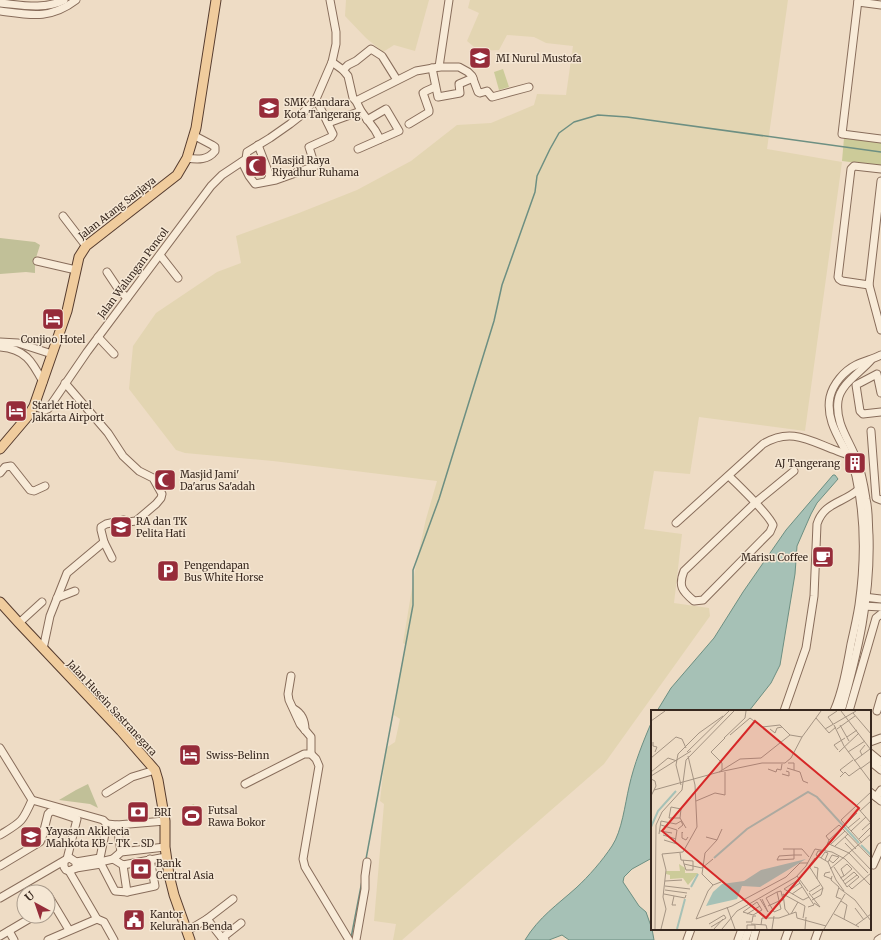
<svg xmlns="http://www.w3.org/2000/svg" width="881" height="940" viewBox="0 0 881 940" font-family="Merriweather,serif">
	<rect width="100%" height="100%" fill="#eedcc5"/>
	<g fill="#e3d5b2">
		<polygon points="346,0 429,0 415,51 394,45 383,52 366,38 345,16"/>
		<polygon points="470,0 788,0 767,149 842,162 805,431 699,417 690,474 654,471 644,529 682,534 674,603 709,608 710,616 604,764 402,940 393,940 396,924 374,921 384,804 380,801 386,748 395,742 400,719 394,715 399,676 406,645 403,643 416,564 426,519 437,481 273,461 185,453 176,450 129,389 133,346 156,313 217,272 241,263 236,236 299,213 357,190 411,161 457,125 491,123 534,105 537,94 566,95 573,46 546,43 534,37 507,35 499,50 479,51 467,41 479,13 468,8"/>
	</g>
	<g fill="#cccb99">
		<polygon points="503,69 509,87 499,90 494,72"/>
		<polygon points="844,138 881,142 881,166 842,161"/>
		<polygon points="194,804 200,824 189,827 183,808"/>
	</g>
	<g fill="#c1c098">
		<polygon points="0,238 35,242 40,245 35,261 35,273 26,272 0,274"/>
		<polygon points="88,784 98,808 90,804 59,800 76,790"/>
	</g>
	<g fill="#a6c1b6" stroke="#6d8f82">
		<polygon points="833,475 835,475 838,479 817,503 811,514 797,546 795,574 780,665 771,683 749,711 657,711 671,688 714,638 743,592 786,530"/>
		<path d="M652 721V858L632 869 624 877 623 882 639 906 646 912 652 929 654 940H569L562 935 549 940H525C539 917 557 905 576 888 589 876 602 861 612 846 622 831 625 804 629 787 634 764 643 742 652 721Z"/>
	</g>
	<g fill="none" stroke-linecap="round" stroke-linejoin="round">
		<g stroke="#6d8f82" stroke-width="1.5">
			<polyline points="366,859 413,605 413,570 439,499 494,321 502,285 535,192 537,176 550,149 559,133 574,122 598,115 627,117 881,152"/>
			<polyline points="351,938 362,881"/>
		</g>
		<g stroke="#886d5b" stroke-width="9">
			<g id="minor">
				<polyline points="858,0 842,134 881,139"/>
				<polyline points="858,2 881,5"/>
				<path d="M0 3C21 5 44 10 64 0"/>
				<path d="M0 11C30 15 50 20 76 0"/>
				<polyline points="332,62 343,70 348,76 353,98 356,101 361,111"/>
				<polyline points="439,67 449,0"/>
				<polyline points="432,68 438,97 460,93 459,84 473,78"/>
				<polyline points="343,70 348,65 356,61 371,49 382,56 397,80"/>
				<polyline points="356,101 416,71 439,67 459,67 468,72 472,76 478,92 480,93 487,91 492,97 529,87"/>
				<polyline points="328,123 361,111 375,130 380,139"/>
				<polyline points="409,124 429,112 429,110 423,93 426,91 435,87"/>
				<polyline points="258,145 270,176 267,181"/>
				<polyline points="358,149 399,131 386,109 367,120"/>
				<path d="M187 158C198 160 208 160 215 151V147L212 145 195 136"/>
				<polyline points="242,162 249,176 255,184 276,180 315,166 309,147 331,137 333,134 316,99"/>
				<polyline points="881,181 869,285 881,330"/>
				<polyline points="63,216 86,246"/>
				<polyline points="160,255 178,278"/>
				<polyline points="37,261 76,270"/>
				<polyline points="107,272 119,290 127,298"/>
				<polyline points="869,285 842,281 839,279 838,277 851,169 854,166 881,169"/>
				<polyline points="98,337 114,354"/>
				<polyline points="0,342 18,343 52,354"/>
				<path d="M0 347C25 349 32 361 43 382"/>
				<polyline points="881,393 877,374 856,385 860,411 863,414 881,412"/>
				<polyline points="34,406 45,410 48,409 87,352 211,186 222,175 246,159 247,152 270,138 290,124 299,117 316,99 332,62 336,44 336,32 330,0"/>
				<polyline points="871,431 876,498 881,500"/>
				<polyline points="0,473 5,467 11,466 30,490 34,491 45,486"/>
				<path d="M729 476C740 487 767 512 773 525L770 532 703 600 694 601C682 591 678 586 684 571L755 503 794 471"/>
				<path d="M676 523 763 444C789 428 807 439 832 449 838 451 844 454 850 455"/>
				<polyline points="104,542 112,558"/>
				<polyline points="864,597 881,599"/>
				<polyline points="57,598 75,591"/>
				<polyline points="863,606 881,607"/>
				<polyline points="19,623 42,602"/>
				<polyline points="43,649 50,616 67,573 104,542 101,530 101,527 106,524 124,520 128,522 136,521 156,504 161,498 162,494 153,478 139,471 123,456 108,433 65,383"/>
				<polyline points="291,676 288,694 289,700 300,724 311,737 311,754"/>
				<path d="M294 709C303 714 305 721 305 730"/>
				<path d="M784 711 806 648 814 596 817 524C824 502 844 503 859 489"/>
				<path d="M834 711C843 690 847 666 851 644 854 631 857 618 859 605 865 563 865 517 856 476 850 449 824 427 830 397 833 384 844 371 856 365 864 361 873 359 881 355"/>
				<path d="M841 711C858 653 871 596 869 535 868 523 869 511 866 499 864 486 862 473 857 461 850 441 835 424 838 401 840 384 861 372 871 360"/>
				<polyline points="849,711 876,618 881,614"/>
				<polyline points="877,711 881,697"/>
				<polyline points="870,742 881,738"/>
				<polyline points="0,748 32,800 103,820 107,824"/>
				<polyline points="870,753 881,762"/>
				<polyline points="870,761 881,770"/>
				<polyline points="245,784 304,754 311,754 316,759 319,766 303,859 305,867 349,940"/>
				<polyline points="870,792 881,801"/>
				<polyline points="106,793 132,777 155,770"/>
				<polyline points="876,797 881,790"/>
				<polyline points="117,825 121,852"/>
				<path d="M0 835C21 822 22 823 32 800"/>
				<polyline points="165,847 121,852 113,859 123,865 166,857"/>
				<polyline points="113,859 100,862 115,891 127,892 155,886 150,859"/>
				<polyline points="76,862 100,858"/>
				<polyline points="100,862 100,858 107,824 117,825 165,821"/>
				<polyline points="123,865 127,892"/>
				<polyline points="873,865 881,847"/>
				<polyline points="0,866 40,842 42,838 48,814 50,812 53,811 77,819 67,859"/>
				<polyline points="76,868 101,864"/>
				<polyline points="69,871 97,919 104,922 114,940"/>
				<polyline points="48,895 69,930"/>
				<polyline points="0,898 67,859 70,858 76,862 76,868 69,871 66,870 64,867 64,861"/>
				<polyline points="207,919 222,938 225,940"/>
				<polyline points="9,931 14,940"/>
				<polyline points="187,931 207,919 233,899"/>
				<polyline points="0,936 34,916"/>
				<polyline points="222,938 241,923"/>
				<polyline points="48,940 97,919"/>
				<polyline points="356,940 365,889 365,876 367,862"/>
				<polyline points="687,940 691,929"/>
				<polyline points="738,940 742,929"/>
				<polyline points="745,940 749,929"/>
				<polyline points="753,940 756,929"/>
				<polyline points="785,940 789,929"/>
				<polyline points="815,940 819,929"/>
				<polyline points="878,940 881,938"/>
			</g>
		</g>
		<g stroke="#563c2f" stroke-width="11">
			<g id="major">
				<polyline points="0,449 28,416 34,406 67,311 79,257 86,246 177,175 187,158 196,128 216,0"/>
				<polyline points="0,602 19,623 121,731 155,770 158,780 165,821 165,847 169,875 174,895 190,940"/>
			</g>
		</g>
		<use href="#minor" stroke="#f8ebd8" stroke-width="7"/>
		<use href="#major" stroke="#f0cc9d" stroke-width="9"/>
	</g>
	<defs>
		<g id="school-square" transform="scale(1.15)"><rect x="-9" y="-9" width="18" height="18" rx="4" fill="#962c3a" stroke="#f5e7d4"/><path d="M0-5L7-2L0 1L-7-2ZM-4 1L0 2.5L4 1V4Q0 6-4 4Z" fill="#fff"/></g>
		<g id="mosque-square" transform="scale(1.15)"><rect x="-9" y="-9" width="18" height="18" rx="4" fill="#962c3a" stroke="#f5e7d4"/><path d="M3.5-4.9A6 6 0 1 0 3.5 4.9A5 5 0 1 1 3.5-4.9Z" fill="#fff"/></g>
		<g id="hotel-square" transform="scale(1.15)"><rect x="-9" y="-9" width="18" height="18" rx="4" fill="#962c3a" stroke="#f5e7d4"/><path d="M-6-4.5h1.5V1H6V5H4.5V3h-9V5H-6ZM-4 0a1.8 1.8 0 1 1 3.6 0ZM.5 0V-2.5h3Q6-2.5 6 0Z" fill="#fff"/></g>
		<g id="building-square" transform="scale(1.15)"><rect x="-9" y="-9" width="18" height="18" rx="4" fill="#962c3a" stroke="#f5e7d4"/><path d="M-4-6H4V6H1V3H-1V6H-4ZM-2.5-4.3h1.7v1.8h-1.7ZM.8-4.3h1.7v1.8H.8ZM-2.5-1h1.7V.8h-1.7ZM.8-1h1.7V.8H.8Z" fill="#fff"/></g>
		<g id="cafe-square" transform="scale(1.15)"><rect x="-9" y="-9" width="18" height="18" rx="4" fill="#962c3a" stroke="#f5e7d4"/><path d="M-5.5-4.5H6V0H3Q3 3.5 0 3.5H-2.5Q-5.5 3.5-5.5 0ZM3-3.2v2h1.7v-2ZM-6 4.5H4V6H-6Z" fill="#fff"/></g>
		<g id="parking-square" transform="scale(1.15)"><rect x="-9" y="-9" width="18" height="18" rx="4" fill="#962c3a" stroke="#f5e7d4"/><path d="M-3.5-5.5H1a3.5 3.5 0 0 1 0 7H-1V5.5H-3.5ZM-1-3.4V-.6H.8a1.4 1.4 0 0 0 0-2.8Z" fill="#fff"/></g>
		<g id="bank-square" transform="scale(1.15)"><rect x="-9" y="-9" width="18" height="18" rx="4" fill="#962c3a" stroke="#f5e7d4"/><path d="M-6-4H6V4H-6ZM0-2.3a2.3 2.3 0 1 0 0 4.6a2.3 2.3 0 1 0 0-4.6Z" fill="#fff"/></g>
		<g id="stadium-square" transform="scale(1.15)"><rect x="-9" y="-9" width="18" height="18" rx="4" fill="#962c3a" stroke="#f5e7d4"/><path d="M0-5a6.5 5 0 1 0 0 10a6.5 5 0 1 0 0-10ZM-3.5-1.8h7v3.6h-7Z" fill="#fff"/></g>
		<g id="civic-square" transform="scale(1.15)"><rect x="-9" y="-9" width="18" height="18" rx="4" fill="#962c3a" stroke="#f5e7d4"/><path d="M-.6-6.5H3V-4.5H.6V-3L4-1V1h2V6H-6V1h2V-1L-.6-3ZM-1.2 2.5V6h2.4V2.5Z" fill="#fff"/></g>
	</defs>
	<g fill-rule="evenodd">
		<use href="#school-square" x="480" y="58"/>
		<use href="#school-square" x="269" y="108"/>
		<use href="#mosque-square" x="256" y="166"/>
		<use href="#hotel-square" x="53" y="319"/>
		<use href="#hotel-square" x="16" y="411"/>
		<use href="#building-square" x="855" y="463"/>
		<use href="#mosque-square" x="165" y="480"/>
		<use href="#school-square" x="121" y="527"/>
		<use href="#cafe-square" x="823" y="557"/>
		<use href="#parking-square" x="168" y="571"/>
		<use href="#hotel-square" x="190" y="755"/>
		<use href="#bank-square" x="138" y="812"/>
		<use href="#stadium-square" x="192" y="816"/>
		<use href="#school-square" x="31" y="837"/>
		<use href="#bank-square" x="141" y="869"/>
		<use href="#civic-square" x="134" y="920"/>
	</g>
	<g text-anchor="middle" dominant-baseline="central" stroke-width="3" stroke-linejoin="round" paint-order="stroke">
		<g font-size="10" fill="#38281f" stroke="#f5e7d4" text-anchor="start">
			<text x="496" y="58">MI Nurul Mustofa</text>
			<text x="284" y="102">SMK Bandara<tspan x="284" dy="12">Kota Tangerang</tspan></text>
			<text x="272" y="160">Masjid Raya<tspan x="272" dy="12">Riyadhur Ruhama</tspan></text>
			<text x="53" y="339" text-anchor="middle">Conjioo Hotel</text>
			<text x="32" y="405">Starlet Hotel<tspan x="32" dy="12">Jakarta Airport</tspan></text>
			<text x="840" y="463" text-anchor="end">AJ Tangerang</text>
			<text x="180" y="474">Masjid Jami'<tspan x="180" dy="12">Da'arus Sa'adah</tspan></text>
			<text x="136" y="521">RA dan TK<tspan x="136" dy="12">Pelita Hati</tspan></text>
			<text x="808" y="557" text-anchor="end">Marisu Coffee</text>
			<text x="184" y="565">Pengendapan<tspan x="184" dy="12">Bus White Horse</tspan></text>
			<text x="206" y="755">Swiss-Belinn</text>
			<text x="208" y="810">Futsal<tspan x="208" dy="12">Rawa Bokor</tspan></text>
			<text x="154" y="812">BRI</text>
			<text x="46" y="831">Yayasan Akklecia<tspan x="46" dy="12">Mahkota KB - TK - SD</tspan></text>
			<text x="156" y="863">Bank<tspan x="156" dy="12">Central Asia</tspan></text>
			<text x="150" y="914">Kantor<tspan x="150" dy="12">Kelurahan Benda</tspan></text>
		</g>
		<g font-size="10" fill="#38281f" stroke="#f5e7d4">
			<text transform="translate(117 208) rotate(-38)">Jalan Atang Sanjaya</text>
			<text transform="translate(133 273) rotate(-53)">Jalan Walungan Poncol</text>
			<text transform="translate(112 708) rotate(47)">Jalan Husein Sastranegara</text>
		</g>
	</g>
	<g transform="translate(651 710)">
		<rect width="220" height="220" fill="#eedcc5"/>
		<path d="M28 154 34 158V163H47L37 175 32 168 19 169V165L15 164V161H29Z" fill="#cccb99"/>
		<path d="M155 149 109 177 91 176 86 189 55 196 62 182 71 174 93 171 110 160Z" fill="#a6c1b6"/>
		<path fill="none" stroke="#a6c1b6" stroke-width="2" d="M0 117 7 101 25 81M210 135 220 145M63 148 96 119 157 82 166 87 208 133M40 177 47 164M26 219 34 189"/>
		<path fill="none" stroke="#a59483" stroke-width="1" d="M190 1 220 40M202 3 220 24M165 8 178 23 185 17M0 11 14 1M182 14 177 7 186 1M183 15 193 36 220 72M189 15 198 31M119 19 124 23 126 18 131 17M174 19 205 1M186 19 204 6M79 25 99 8 111 17 129 15 139 25M196 27 206 20M73 28 94 8 95 1M2 32V36L6 37 4 42M187 40 183 35 194 28M36 42 78 1M188 42 208 23M197 42 214 31M211 45 209 41 214 35M0 48 25 27 31 29 35 38M203 51 219 39M137 53H143V60M136 58 149 62 152 71 157 73M117 59 125 62 126 59 130 60 131 54M209 59 220 51M71 60V53L60 42 74 28M0 62 17 48 26 51M68 62 111 53H134L140 48 151 27M131 64 138 66V62L135 61M193 64 189 60 202 50M0 66 40 41M189 67 194 62 198 66 209 58M0 69 4 71 5 76 0 86M30 75 25 55 27 44 48 23 72 6M3 80 68 62 89 49 110 48 139 25 151 27 170 1M45 91 64 83 74 85V62M205 96 220 113M209 101 220 91M29 108H18L20 97 30 99 29 108 35 118M10 115 26 120M194 115 206 103M197 118 209 108M211 120 220 112M9 121 21 123M200 121 215 107M32 123 31 122V128L35 130 37 127M8 124 10 111 25 114 30 111 32 115 27 119M12 125 25 129M55 127 66 130 54 143 51 164 62 175M194 127 205 139M208 129 220 117M13 130 26 134M66 130 71 119M178 130 175 126 188 115 220 148M24 133 26 120M176 133 198 143 217 163M194 133 220 160M211 133 190 110 220 82M180 134 194 121M184 136 197 124M132 139H151L158 147M143 139V149L126 150 128 146 143 145H151M174 140 178 130 191 118M29 143 30 150 42 151V156L51 158 62 149M167 147 170 141H167L165 145 177 152 185 170 193 181M170 148 174 142 177 143 174 150M32 150 33 154 42 156V160H35L33 154M177 152 181 145 188 147 182 153 178 150M163 157 167 158 166 169M183 157 196 177M179 159 220 124M179 162 174 163 173 166 181 169M146 166 157 181M181 166 180 170 188 177 185 187 190 189M189 168 193 166 201 159 196 154 190 159 193 166M14 171 31 170M192 171 203 162 208 167 196 177M70 172 62 175 57 181 45 209 81 196 135 167 149 153H157M194 174 206 165M14 176 39 179M198 176 201 179 220 163M188 178 204 190 220 211M14 180 36 183M137 181 149 173M0 182V217M126 182 130 199 123 202 115 188 126 182 130 181 132 190 128 191M158 182 169 175M158 183 169 197 163 193M13 184 34 188 35 185M141 184 151 177M161 185 172 178M23 186 21 195H25M109 189 117 202 111 189M161 190 170 185 172 178 158 156 164 148M190 191 196 195 193 209M106 192 111 200 102 205 92 202ZM117 196 128 191M76 197 84 219M157 197 163 195 147 170 133 179 152 190 158 187M204 198 213 210M145 202 146 208 175 216M96 204 109 196M138 204 134 199 132 184 154 196 152 208M140 204 147 192M183 204 208 217M95 212H101L102 206H105M58 214 73 205 75 208 60 217M100 214 115 215 116 219M110 215 111 208H128L145 202M205 215 220 204M4 219 5 115 11 102 31 80 35 50 83 1M10 219 15 199 12 187 15 160 11 144 32 142 46 117 44 75 37 46M63 219 72 209M71 219 86 201 145 167 155 156 164 139 181 142 194 149 220 176M96 219V215H104V219M121 219 123 206M154 219 155 207M173 219 194 184"/>
		<path fill="#d62828" fill-opacity="0.15" stroke="#d62828" stroke-width="2" d="M104 11 208 98 115 208 11 121Z"/>
		<rect width="220" height="220" fill="none" stroke="#38281f" stroke-width="2"/>
	</g>
	<g transform="translate(36 904) rotate(320)"><circle r="19" fill="#f5e7d4" stroke="#a99b8c"/>
	<path d="M0-3L7 15L0 10L-7 15Z" fill="#962c3a"/>
	<text y="-6" font-size="11" font-weight="bold" text-anchor="middle" fill="#38281f">U</text>
	</g>
</svg>
